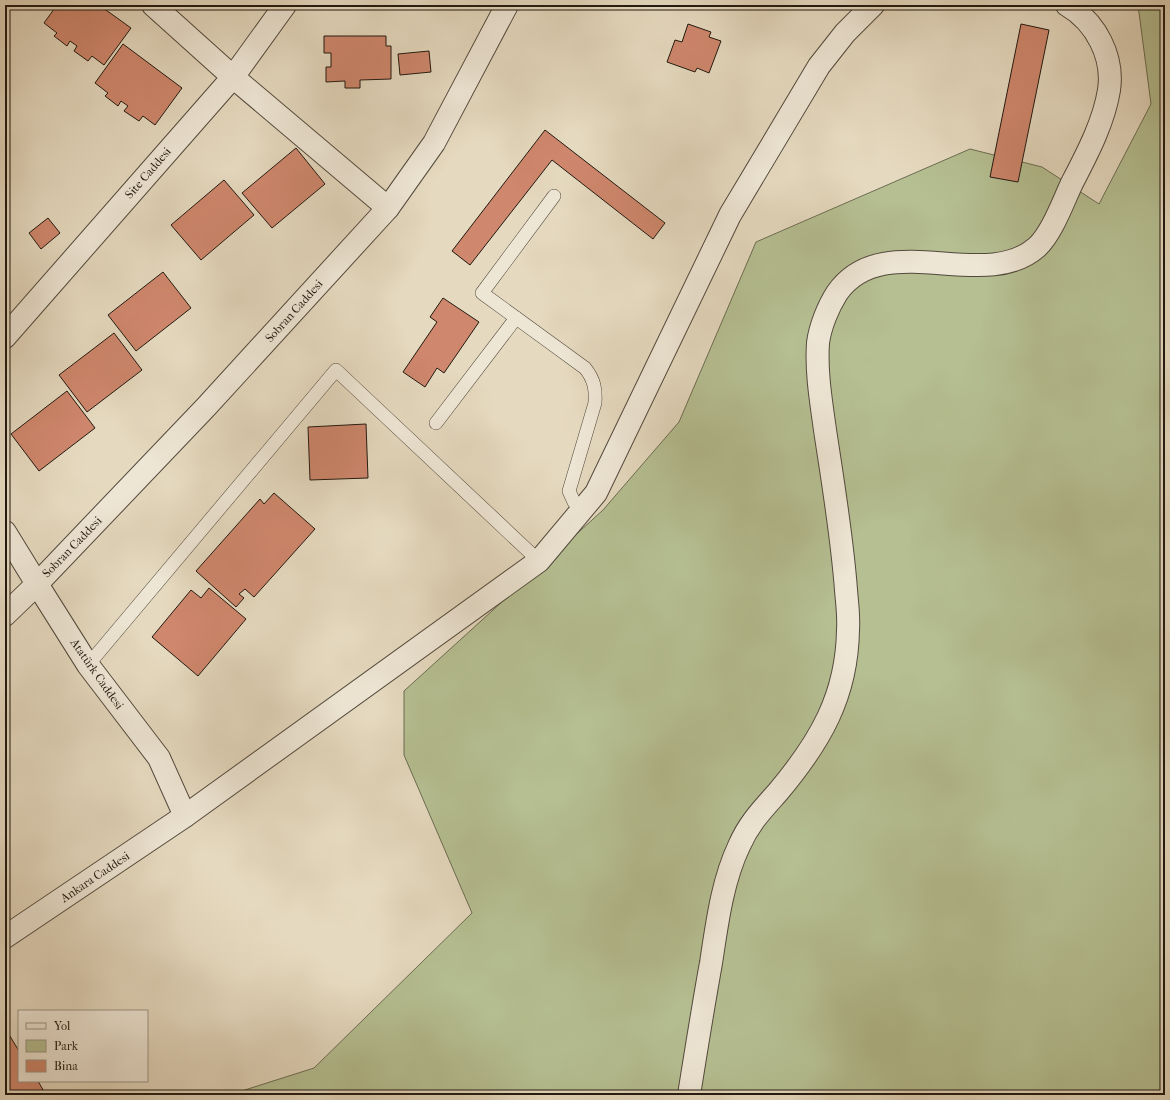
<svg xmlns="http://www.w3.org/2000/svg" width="1170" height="1100" viewBox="0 0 1170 1100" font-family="'IM FELL French Canon',serif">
	<rect width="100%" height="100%" fill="#e5d9bf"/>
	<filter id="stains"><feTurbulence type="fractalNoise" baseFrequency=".005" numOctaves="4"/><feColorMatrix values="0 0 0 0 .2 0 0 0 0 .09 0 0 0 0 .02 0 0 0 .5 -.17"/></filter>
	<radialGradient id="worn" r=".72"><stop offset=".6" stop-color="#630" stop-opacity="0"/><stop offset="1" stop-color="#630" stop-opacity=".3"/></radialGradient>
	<polygon fill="#b5bf92" stroke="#6b6c51" points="1138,5 1165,5 1165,1095 229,1095 314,1068 472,913 404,755 404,691 603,510 679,422 756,242 970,149 1042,167 1099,204 1151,104"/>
	<g fill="#cf876d" stroke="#211910">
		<polygon points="57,5 99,5 131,28 104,65 92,56 88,61 74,51 77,46 70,41 67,46 54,36 57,33 44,23"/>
		<polygon points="688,24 711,32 709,37 721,41 709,73 697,68 695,72 667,62 675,40 682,42"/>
		<polygon points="1021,24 1049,30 1018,182 990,177"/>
		<polygon points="324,36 386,36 386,46 391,46 391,79 360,80 360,88 345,88 345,81 326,82 326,67 331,67 331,53 324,53"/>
		<polygon points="123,44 182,88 155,125 143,116 139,121 124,111 128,106 121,101 118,106 105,96 108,93 95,83"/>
		<polygon points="429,51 431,72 400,75 398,54"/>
		<polygon points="545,130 665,223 653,239 552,160 470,265 452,251"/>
		<polygon points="296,148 325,184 272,228 242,193"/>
		<polygon points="224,180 254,215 201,260 171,225"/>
		<polygon points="48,218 60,233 41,249 29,233"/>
		<polygon points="163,272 191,308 136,351 108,315"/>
		<polygon points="443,298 479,322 444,373 437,368 425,387 403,372 437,322 430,317"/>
		<polygon points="114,333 142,370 87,412 59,375"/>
		<polygon points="67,391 95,428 39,471 11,434"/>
		<polygon points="366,424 368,478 310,480 308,427"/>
		<polygon points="274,493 315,529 254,597 245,589 239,594 244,598 236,607 196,571 260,499 264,504"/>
		<polygon points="209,588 246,619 198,676 152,637 191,590 201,598"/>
		<polygon points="5,1028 19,1051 19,1081 38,1081 46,1095 5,1095"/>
	</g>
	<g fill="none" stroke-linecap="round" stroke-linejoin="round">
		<g stroke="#52493c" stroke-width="14">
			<g id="service">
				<path d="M554 196 482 293 585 368C594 379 596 389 595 403L569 491 574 502 581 509"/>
				<polyline points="436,423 516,318"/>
				<polyline points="88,665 336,370 539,561"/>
			</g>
		</g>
		<g stroke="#52493c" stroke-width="24">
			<g id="minor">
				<polyline points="153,5 233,77 388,208"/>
				<polyline points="5,337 233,77 285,5"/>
				<polyline points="5,532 37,584 5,615"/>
			</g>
		</g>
		<g stroke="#52493c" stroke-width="24">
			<g id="tertiary">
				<polyline points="185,816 159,758 88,665 37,584 206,407 388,208 434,143 507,5"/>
				<polyline points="5,937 185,816 539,561 596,493 730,215 819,66 845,33 873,5"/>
				<path d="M689 1095C696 1051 703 1007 711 963 717 924 722 882 739 846 749 823 762 810 778 792 820 742 847 696 848 630 849 616 847 603 846 590 842 536 833 483 825 430 821 401 816 372 818 343 820 327 828 307 837 293 883 227 984 294 1037 247 1052 233 1063 202 1072 183 1087 154 1104 122 1109 90 1114 57 1096 22 1067 5"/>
			</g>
		</g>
		<use href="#service" stroke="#eee6d5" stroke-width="13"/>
		<use href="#minor" stroke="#eee6d5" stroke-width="22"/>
		<use href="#tertiary" stroke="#eee6d5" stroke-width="22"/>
	</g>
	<g text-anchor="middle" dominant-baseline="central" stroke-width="3" stroke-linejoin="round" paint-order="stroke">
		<g font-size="12" fill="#211910" stroke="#eee6d5">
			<text transform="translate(148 173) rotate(-49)">Site Caddesi</text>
			<text transform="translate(294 311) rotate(-48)">Sobran Caddesi</text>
			<text transform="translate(72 547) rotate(-46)">Sobran Caddesi</text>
			<text transform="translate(97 674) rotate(55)">Atatürk Caddesi</text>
			<text transform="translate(95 877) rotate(-34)">Ankara Caddesi</text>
		</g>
	</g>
	<rect width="1170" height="1100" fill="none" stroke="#e5d9bf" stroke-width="20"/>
	<rect x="6" y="6" width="1158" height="1088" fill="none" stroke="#211910" stroke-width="2"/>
	<rect x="10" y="10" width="1150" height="1080" fill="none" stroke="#211910"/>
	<rect x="18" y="1010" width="130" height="72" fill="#eee6d5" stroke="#9c9486"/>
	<rect x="26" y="1023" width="20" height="6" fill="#eee6d5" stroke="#9c9486"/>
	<text x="54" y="1030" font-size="12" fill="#211910">Yol</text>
	<rect x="26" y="1040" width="20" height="12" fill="#b5bf92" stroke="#9c9486"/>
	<text x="54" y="1050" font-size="12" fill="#211910">Park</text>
	<rect x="26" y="1060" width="20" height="12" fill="#cf876d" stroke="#9c9486"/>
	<text x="54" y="1070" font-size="12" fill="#211910">Bina</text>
	<rect width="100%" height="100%" filter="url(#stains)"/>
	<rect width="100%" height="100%" fill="url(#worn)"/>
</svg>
